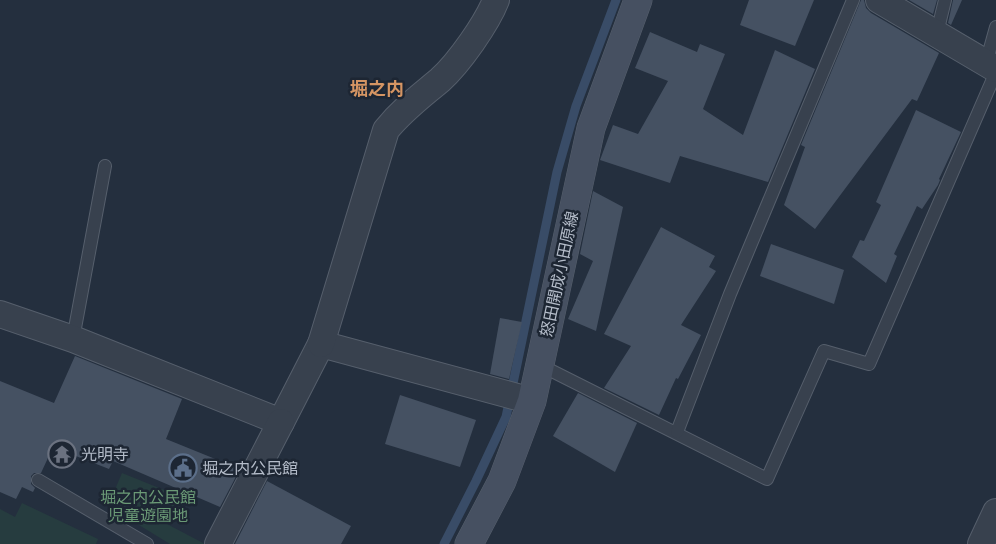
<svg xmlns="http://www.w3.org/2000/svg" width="996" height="544" viewBox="0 0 996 544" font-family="Inter,'Noto Sans JP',sans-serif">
	<rect width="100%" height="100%" fill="#242f3e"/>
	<g fill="#263c3f">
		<polygon points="122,473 179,496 165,523 205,544 170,544 108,506"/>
		<polygon points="22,503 98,539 96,544 0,544 0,509 15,517"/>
	</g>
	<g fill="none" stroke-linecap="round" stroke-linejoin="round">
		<polyline stroke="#394c67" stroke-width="9" points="444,544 476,481 506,417 557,172 576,106 616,0"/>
	</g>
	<g fill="#455162">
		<polygon points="749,0 814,0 795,46 740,25"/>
		<polygon points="861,0 864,0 866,8 871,13 939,53 917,101 912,99 815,229 784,205 805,147 801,145"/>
		<polygon points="909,0 937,0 933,14"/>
		<polygon points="953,0 962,0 951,25 948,23"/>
		<polygon points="650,32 697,52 700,44 725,54 703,109 743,135 775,50 815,69 768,182 680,156 670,183 600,160 613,125 638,134 668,81 635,68"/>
		<polygon points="916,110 961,132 939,179 940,180 938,185 922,209 917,206 894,254 897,256 886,283 852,257 860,240 864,241 881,205 876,202"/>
		<polygon points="593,191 623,207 596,331 568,319 593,261 580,254"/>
		<polygon points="661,227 715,256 709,267 716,271 681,325 701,335 678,379 676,378 659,415 604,388 631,346 604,334"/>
		<polygon points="771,244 844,270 834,304 760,276"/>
		<polygon points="500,318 522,322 509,379 490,374"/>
		<polygon points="75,356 182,399 166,439 240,469 220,507 113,461 109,469 53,447 41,473 34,473 31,476 31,484 35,488 33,492 22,487 16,499 0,492 0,381 54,403"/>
		<polygon points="578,393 637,423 615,472 553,436"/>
		<polygon points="400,395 476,420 460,467 385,444"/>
		<polygon points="267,481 351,526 341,544 235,544"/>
	</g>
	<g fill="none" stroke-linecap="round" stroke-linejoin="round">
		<g stroke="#565f6c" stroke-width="14">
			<g id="service">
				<polyline points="937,33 945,0"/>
				<polyline points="986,63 996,27"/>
				<polyline points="73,339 105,166"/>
				<polyline points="540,365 767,479 824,351 869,364 996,72"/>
				<polyline points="677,432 730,294 853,0"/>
				<polyline points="38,480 147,544"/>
			</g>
		</g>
		<g stroke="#565f6c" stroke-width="28">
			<g id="minor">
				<polyline points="879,0 996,69"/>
				<polyline points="0,314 73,339 281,422 321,344 532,401"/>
				<path d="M321 344 386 130C402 110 421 96 440 80 459 63 487 23 496 0"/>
				<polyline points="218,544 281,422"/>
				<polyline points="981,544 996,512"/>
			</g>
		</g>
		<g stroke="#565f6c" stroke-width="29">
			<polyline id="secondary" points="469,544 502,481 532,401 591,128 638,0"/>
		</g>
		<use href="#service" stroke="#38414e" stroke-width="12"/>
		<use href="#minor" stroke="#38414e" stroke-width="26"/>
		<use href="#secondary" stroke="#465061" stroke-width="28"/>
	</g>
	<defs>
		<g id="temple-ring" transform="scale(1.4375)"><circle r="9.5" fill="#1d2633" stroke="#6b7280" stroke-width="1.5"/><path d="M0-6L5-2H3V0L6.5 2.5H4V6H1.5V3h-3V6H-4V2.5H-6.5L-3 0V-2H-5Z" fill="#6b7280"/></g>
		<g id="civic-ring" transform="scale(1.4375)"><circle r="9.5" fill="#1d2633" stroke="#5c6f8a" stroke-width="1.5"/><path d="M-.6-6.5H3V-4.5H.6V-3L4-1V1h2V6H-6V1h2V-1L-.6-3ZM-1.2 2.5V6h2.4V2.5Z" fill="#5c6f8a"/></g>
	</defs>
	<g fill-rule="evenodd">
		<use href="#temple-ring" x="62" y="454"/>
		<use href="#civic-ring" x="183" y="468"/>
	</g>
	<g text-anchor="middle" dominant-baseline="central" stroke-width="5" stroke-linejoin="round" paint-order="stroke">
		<g font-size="16" fill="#b4bcc9" stroke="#1d2633">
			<text transform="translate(559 274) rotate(-78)">怒田開成小田原線</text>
		</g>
		<g font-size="16" fill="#b4bcc9" stroke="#1d2633" text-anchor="start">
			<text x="81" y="454">光明寺</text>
			<text x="202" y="468">堀之内公民館</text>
		</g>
		<g font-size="16" fill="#6b9a76" stroke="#1d2633">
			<text x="148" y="497">堀之内公民館<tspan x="148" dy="18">児童遊園地</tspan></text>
		</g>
		<g font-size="18" font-weight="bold" fill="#d59563" stroke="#1d2633">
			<text x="377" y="88">堀之内</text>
		</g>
	</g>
</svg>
